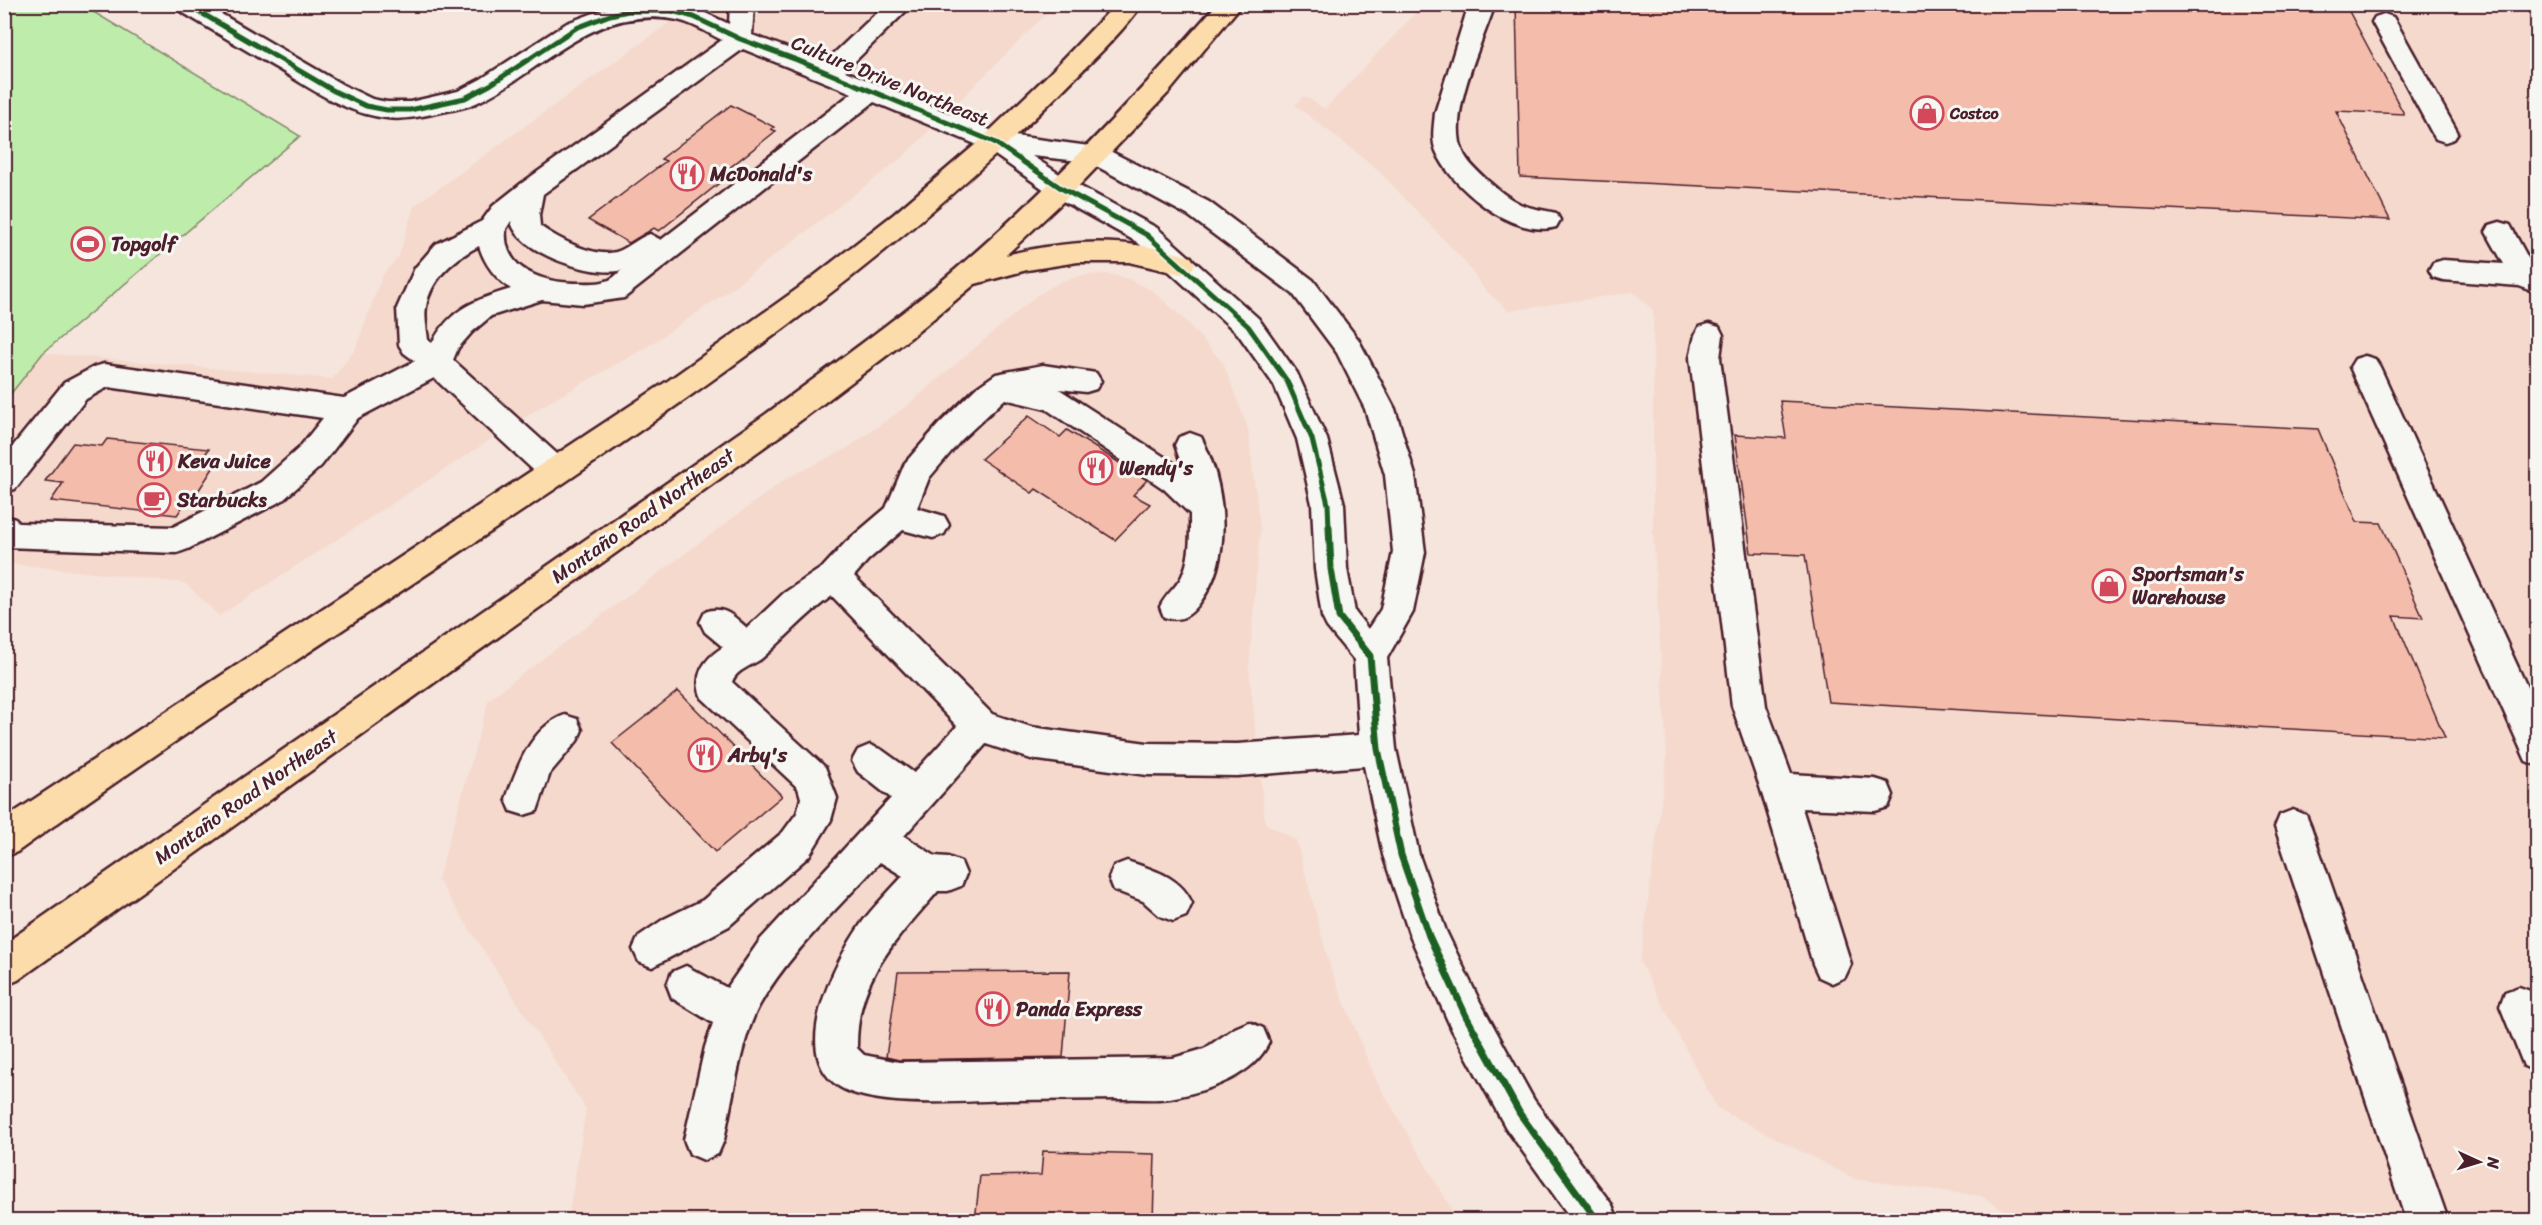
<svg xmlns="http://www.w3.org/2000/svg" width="2542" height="1225" viewBox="0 0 2542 1225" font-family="Sriracha,sans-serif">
	<rect width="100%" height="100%" fill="#f5e5dc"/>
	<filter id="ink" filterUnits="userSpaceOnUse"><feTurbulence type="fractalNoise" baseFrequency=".0167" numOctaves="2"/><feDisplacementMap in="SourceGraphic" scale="12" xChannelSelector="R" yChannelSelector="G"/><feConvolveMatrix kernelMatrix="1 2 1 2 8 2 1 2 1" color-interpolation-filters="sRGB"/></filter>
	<g filter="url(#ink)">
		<g fill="#f5d9cd">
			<polygon points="694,5 1055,5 903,157 724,294 647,347 544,405 219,616 185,583 5,563 5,401 43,353 332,379 355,350 382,276 399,256 414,206"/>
			<polygon points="1423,5 2537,5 2537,1220 2019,1220 1981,1196 1855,1179 1717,1108 1640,962 1667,757 1653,531 1653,310 1633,292 1509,311 1484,289 1466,263 1375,167 1295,105 1304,96 1325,109"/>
			<polygon points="1107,274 1126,278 1153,291 1184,319 1223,363 1248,429 1260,530 1249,667 1265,823 1296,840 1331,970 1376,1080 1458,1220 568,1220 586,1109 438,880 489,699 787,478 846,449 904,408 1036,296 1062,281 1084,275"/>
		</g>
		<polygon fill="#beedab" stroke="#84866b" stroke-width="1.5" points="5,4 82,5 300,136 43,353 5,401"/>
		<g fill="#f4bcaa" stroke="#4a1f2b" stroke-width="1.5">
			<polygon points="1516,4 2345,4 2404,114 2336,111 2390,220 1520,177"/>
			<polygon points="731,105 774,127 771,129 776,131 723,173 728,176 659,231 654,228 629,243 588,220 666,161 661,159"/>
			<polygon points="1780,401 2318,429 2357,522 2381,523 2423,618 2394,616 2445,738 1828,702 1805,555 1751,553 1735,435 1786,438"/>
			<polygon points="1029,416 1060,437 1067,430 1147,480 1133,495 1150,504 1115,540 1036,489 1032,493 981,459"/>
			<polygon points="107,439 209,449 203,457 219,459 193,499 188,499 177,515 51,501 63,483 45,481 73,443 102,446"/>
			<polygon points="678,691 782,796 715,852 612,743"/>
			<polygon points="1070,971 1063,1057 899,1060 886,1057 898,972"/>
			<polygon points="1043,1151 1155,1154 1153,1221 975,1221 980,1176 1041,1175"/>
		</g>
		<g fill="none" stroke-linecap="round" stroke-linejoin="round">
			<g stroke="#4a1f2b" stroke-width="5">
				<g id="minor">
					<path d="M174 4H204L343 85 372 99 387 102H410L458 91 481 79 567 23 610 7 623 4H676L703 12 729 24 730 4H754L752 35 825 62 886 4H913L845 71 1000 134 1104 148 1209 202 1313 280 1358 339 1395 409 1415 475 1425 552 1413 612 1387 658 1396 749 1419 855 1446 931 1480 1002 1534 1100 1612 1205 1618 1220H1572L1506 1128 1452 1030 1410 936 1383 855 1364 766 1237 776 1147 775 1031 759 986 744 904 836 935 856 948 857 961 862 966 874 961 886 948 891H938C895 941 856 978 857 1048L864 1055 899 1062 1173 1058 1204 1049 1235 1028 1249 1022 1263 1028 1269 1042C1255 1075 1208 1091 1175 1097 1159 1101 1141 1098 1125 1099 1087 1099 1049 1100 1011 1100 969 1101 876 1109 840 1087 787 1054 835 962 861 924 873 907 889 892 903 876L880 862C841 905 787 955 759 1006 741 1038 732 1103 724 1140L718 1154 704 1160 690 1154 684 1140 705 1047 713 1023 672 998 667 985 672 972 686 966 727 988 760 940 891 798 858 772 852 761 858 750 870 745 882 750 914 773 957 726 832 596C805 615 786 638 761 659 751 666 736 670 732 682L825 767 837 798 831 820 809 856 729 926 652 967 639 962 633 949 639 936 664 919 703 900 783 832 797 813 801 798 798 788 702 698C692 676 704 659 723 647L705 632 700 622 705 612C724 605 733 616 747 628L784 593 823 567 846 542 886 508 905 463 939 424 976 388 996 374 1043 365 1096 373 1101 381 1096 389 1086 392 1059 389 1183 469 1175 445 1179 437 1190 433 1201 437C1226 485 1234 559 1199 604 1189 617 1180 622 1164 617L1160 607C1165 595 1176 588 1182 576 1191 557 1190 534 1190 514L1164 489 1046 409 1005 399 961 440 929 478 917 508 944 516 949 525 944 534 933 538 903 530 868 560 854 576 992 714 1031 727 1147 743 1237 744 1359 735 1354 660 1327 627 1322 617 1315 569 1312 504 1297 439 1274 385 1238 334 1137 242 1052 195 985 148 874 102 624 298 583 304 542 300 491 316 472 332 458 348 453 360 566 462 570 471 566 480 555 483 544 480 434 378 358 418 321 466 283 500 188 549 177 553 4 547V515L15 519 19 523 173 527 261 482 299 448 323 418 108 387 86 399 15 489 4 492V457L64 383 94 367 104 364 344 398 415 361 404 353 399 345 397 308 415 268 436 244 482 221 493 206 522 183 722 40C706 32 689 21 672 19 590 6 543 72 476 103 463 109 446 111 432 114 417 117 402 120 387 118 347 114 313 90 280 70 245 50 211 29 177 9ZM743 49 852 93 661 240 650 234C637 238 629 248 616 252 594 258 558 239 540 226L539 215 543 194ZM1032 156 1089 162 1189 216 1293 294 1337 353 1365 409 1385 475 1393 552 1381 609 1368 629 1355 612 1347 569 1344 504 1327 439 1297 373 1258 318 1157 228 1070 181ZM511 221C517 253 594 278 622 270 617 274 612 280 606 281 599 284 586 283 578 283 544 283 502 271 506 229ZM479 246C485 265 495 278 511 289 475 300 451 308 432 343L428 340C427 330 424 317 426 307 431 278 454 259 479 246Z"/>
					<path d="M1469 4H1493V10C1481 45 1447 116 1463 152 1467 162 1478 172 1487 180 1497 189 1508 198 1520 204 1531 209 1544 210 1556 213L1560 220 1556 227C1514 239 1451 188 1436 151 1431 139 1434 126 1435 113Z"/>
					<polygon points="2384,14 2393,17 2396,22 2458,133 2454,139 2445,142 2436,139 2432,133 2372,22 2375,17"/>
					<polygon points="2500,222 2510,225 2534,269 2538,271 2538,293 2519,286 2443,280 2433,277 2429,270 2433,263 2443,260 2504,264 2486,232 2490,225"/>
					<polygon points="1709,324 1719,327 1723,335 1720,358 1766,706 1791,774 1875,779 1888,783 1893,795 1888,807 1875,811 1802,808 1851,964 1845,977 1832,983 1819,977 1813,964 1761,790 1732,706 1690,358 1695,335 1699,327"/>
					<polygon points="2365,356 2375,359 2380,367 2538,711 2538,766 2526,761 2350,367 2355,359"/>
					<path d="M565 715 577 719 582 730 577 741 550 773 537 811 524 815 511 811 506 799C517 767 531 727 565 715Z"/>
					<polygon points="2293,810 2306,815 2311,827 2448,1220 2406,1220 2275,827 2280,815"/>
					<path d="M1127 861C1153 870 1180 876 1192 903L1186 916 1173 921 1160 916 1143 901 1114 890 1109 878 1114 866Z"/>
					<polygon points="2519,987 2533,992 2538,1004 2538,1072 2524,1066 2500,1006 2505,992"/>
				</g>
			</g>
			<g stroke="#4a1f2b" stroke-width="5">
				<g id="major">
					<path d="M1116 4H1142C1119 37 1087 65 1060 93 981 172 896 244 807 311 552 502 276 665 17 852L4 857V819L669 380 800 287 894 214 976 144 1050 73Z"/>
					<path d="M1217 4H1242L1169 92 1070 195 1006 255C1072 239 1125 237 1191 257L1195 264 1191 271 1181 274 1129 262H1078L1027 270 975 284 910 338 788 430 18 980 4 986V944L766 414C830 367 895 321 955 270 1049 189 1135 99 1217 4Z"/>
				</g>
			</g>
			<use href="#minor" fill="#f6f6f2" fill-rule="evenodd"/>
			<use href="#major" fill="#fddcac" fill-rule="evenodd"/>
			<g stroke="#f6f6f2" stroke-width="8">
				<polyline id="cycleway-far1" points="186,4 334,91 366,106 387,110 410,110 465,98 490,85 576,28 610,15 628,11 672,11 694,17 740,39 797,60 994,142 1061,188 1147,235 1248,326 1287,381 1312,439 1328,504 1329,528"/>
			</g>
			<g stroke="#f6f6f2" stroke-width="10">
				<polyline id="cycleway" points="1329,527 1331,569 1339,617 1370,656 1378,749 1401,855 1429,936 1466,1016 1520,1114 1597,1220"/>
			</g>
			<use href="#cycleway-far1" stroke="#1b5e20" stroke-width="5"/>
			<use href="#cycleway" stroke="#1b5e20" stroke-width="7"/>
		</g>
	</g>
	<defs>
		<g id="shop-ring" transform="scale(1.725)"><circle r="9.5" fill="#f6f6f2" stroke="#d1495b" stroke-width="1.5"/><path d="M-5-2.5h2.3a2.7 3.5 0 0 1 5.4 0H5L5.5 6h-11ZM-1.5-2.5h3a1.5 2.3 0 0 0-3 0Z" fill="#d1495b"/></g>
		<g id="restaurant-ring" transform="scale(1.725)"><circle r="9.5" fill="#f6f6f2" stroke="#d1495b" stroke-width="1.5"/><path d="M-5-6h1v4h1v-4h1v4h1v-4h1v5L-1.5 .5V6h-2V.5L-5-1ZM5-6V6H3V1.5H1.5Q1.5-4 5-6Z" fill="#d1495b"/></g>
		<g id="stadium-ring" transform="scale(1.725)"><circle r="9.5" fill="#f6f6f2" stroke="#d1495b" stroke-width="1.5"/><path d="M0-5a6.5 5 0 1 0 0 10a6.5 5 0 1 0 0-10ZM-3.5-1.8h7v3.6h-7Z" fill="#d1495b"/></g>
		<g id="cafe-ring" transform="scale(1.725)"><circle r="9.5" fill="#f6f6f2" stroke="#d1495b" stroke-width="1.5"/><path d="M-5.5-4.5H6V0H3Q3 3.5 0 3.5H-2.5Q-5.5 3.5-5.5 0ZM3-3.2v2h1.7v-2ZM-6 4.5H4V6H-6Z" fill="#d1495b"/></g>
	</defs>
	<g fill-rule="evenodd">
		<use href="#shop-ring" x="1927" y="113"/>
		<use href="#restaurant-ring" x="687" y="174"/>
		<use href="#stadium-ring" x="88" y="244"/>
		<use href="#restaurant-ring" x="155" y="461"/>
		<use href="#restaurant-ring" x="1096" y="468"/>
		<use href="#cafe-ring" x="154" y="500"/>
		<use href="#shop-ring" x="2109" y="586"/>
		<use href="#restaurant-ring" x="705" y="755"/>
		<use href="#restaurant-ring" x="993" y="1009"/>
	</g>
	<g text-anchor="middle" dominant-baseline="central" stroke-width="6" stroke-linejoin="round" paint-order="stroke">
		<g font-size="16" font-weight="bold" fill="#4a1f2b" stroke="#f6f6f2" text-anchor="start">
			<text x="1950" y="113">Costco</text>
		</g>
		<g font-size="20" fill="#4a1f2b" stroke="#f6f6f2">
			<text transform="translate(890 81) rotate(22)">Culture Drive Northeast</text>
			<text transform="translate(643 516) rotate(-35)">Montaño Road Northeast</text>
			<text transform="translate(246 797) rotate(-35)">Montaño Road Northeast</text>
		</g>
		<g font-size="20" font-weight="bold" fill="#4a1f2b" stroke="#f6f6f2" text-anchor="start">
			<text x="710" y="174">McDonald's</text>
			<text x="111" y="244">Topgolf</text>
			<text x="178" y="461">Keva Juice</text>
			<text x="1119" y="468">Wendy's</text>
			<text x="177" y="500">Starbucks</text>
			<text x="2132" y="574">Sportsman's<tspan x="2132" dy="23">Warehouse</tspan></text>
			<text x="728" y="755">Arby's</text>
			<text x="1016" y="1009">Panda Express</text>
		</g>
	</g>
	<rect width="2542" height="1225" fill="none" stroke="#f6f6f2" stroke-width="24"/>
	<rect x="12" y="12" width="2518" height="1201" fill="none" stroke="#4a1f2b" stroke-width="2" filter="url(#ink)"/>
	<g transform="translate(2479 1162) rotate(94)" stroke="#f6f6f2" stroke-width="4.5" paint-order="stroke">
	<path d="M0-4.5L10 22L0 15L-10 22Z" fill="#4a1f2b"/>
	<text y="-9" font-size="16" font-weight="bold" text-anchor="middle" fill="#4a1f2b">N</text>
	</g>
</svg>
